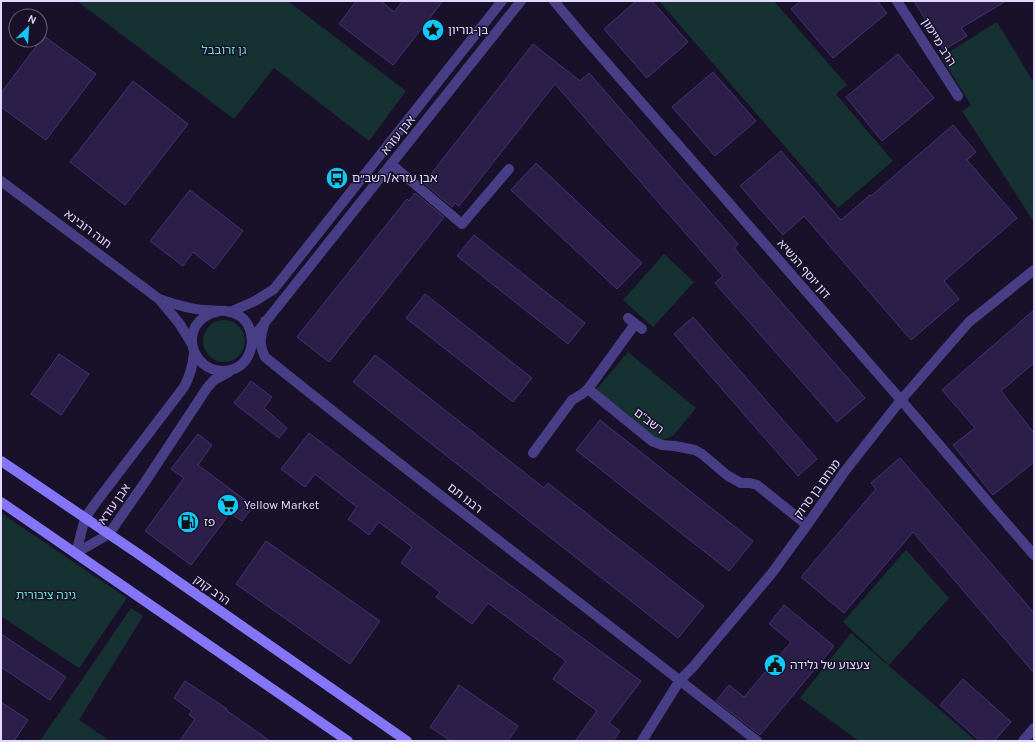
<svg xmlns="http://www.w3.org/2000/svg" width="1035" height="742" viewBox="0 0 1035 742" font-family="Karla,'Noto Sans Hebrew',sans-serif">
	<rect width="100%" height="100%" fill="#181129"/>
	<g fill="#153132">
		<polygon points="77,1 288,1 406,91 369,141 274,68 234,119"/>
		<polygon points="659,1 774,1 847,85 836,94 893,161 838,208"/>
		<polygon points="997,22 1034,83 1034,222 962,111 971,105 941,57"/>
		<polygon points="664,254 694,282 653,327 623,300"/>
		<circle cx="224" cy="341" r="21"/>
		<polygon points="628,352 696,408 673,436 659,441 596,390"/>
		<polygon points="1,513 127,598 79,668 1,616"/>
		<polygon points="906,550 949,598 889,665 843,622"/>
		<polygon points="131,608 143,616 79,720 110,741 40,741"/>
		<polygon points="851,633 976,741 859,741 800,698"/>
	</g>
	<g fill="#2b1e49" stroke="#453174">
		<polygon points="356,1 381,1 394,12 403,1 443,1 393,65 339,24"/>
		<polygon points="636,1 652,1 688,42 647,78 604,29"/>
		<polygon points="801,1 877,1 887,13 833,58 791,9"/>
		<polygon points="914,1 1006,1 961,28 967,36 944,50"/>
		<polygon points="44,36 96,74 46,140 1,107 1,93"/>
		<polygon points="533,44 580,81 589,73 738,244 734,248 865,398 837,422 715,283 723,276 555,84 459,206 455,203 452,207 424,183"/>
		<polygon points="898,54 934,98 882,141 846,97"/>
		<polygon points="713,72 756,121 715,156 672,107"/>
		<polygon points="133,81 188,124 125,205 70,162"/>
		<polygon points="953,125 976,152 967,160 1017,218 944,281 959,299 911,340 804,216 783,235 740,186 781,151 841,220 870,195 871,196"/>
		<polygon points="536,163 642,263 617,289 511,190"/>
		<polygon points="190,190 243,231 214,269 193,252 183,266 150,241"/>
		<polygon points="415,193 444,217 329,362 297,337 407,199 409,201"/>
		<polygon points="474,235 585,323 568,344 457,256"/>
		<polygon points="425,294 532,378 513,402 406,318"/>
		<polygon points="1034,310 1034,363 1001,391 1034,433 1034,462 993,495 953,445 975,428 942,390"/>
		<polygon points="693,317 817,459 798,476 674,334"/>
		<polygon points="59,354 89,374 61,415 31,394"/>
		<polygon points="375,355 544,488 548,483 704,606 678,638 353,382"/>
		<polygon points="251,381 272,397 264,408 287,428 279,438 234,403"/>
		<polygon points="600,420 753,541 729,571 576,450"/>
		<polygon points="309,433 468,554 641,681 609,723 620,731 613,741 575,741 597,711 553,679 566,661 488,603 472,624 436,597 440,592 401,563 412,547 379,522 369,535 348,519 357,507 315,474 305,487 281,469"/>
		<polygon points="198,434 212,445 198,465 253,506 242,521 230,513 191,565 145,531 184,478 171,469"/>
		<polygon points="900,458 1034,613 1034,673 913,532 844,613 801,577 876,489 871,483"/>
		<polygon points="266,541 380,621 350,664 236,584"/>
		<polygon points="784,605 834,646 760,735 716,701 729,685 744,697 791,642 769,624"/>
		<polygon points="1,634 66,677 50,700 1,667"/>
		<polygon points="963,679 1011,722 994,741 980,741 940,705"/>
		<polygon points="185,681 227,709 226,710 270,741 180,741 195,719 189,715 192,711 174,698"/>
		<polygon points="459,685 518,726 508,741 451,741 430,727"/>
		<polygon points="1,702 28,720 14,741 1,741"/>
	</g>
	<g fill="none" stroke-linecap="round" stroke-linejoin="round">
		<g stroke="#483e86" stroke-width="10">
			<polyline points="554,1 585,38 901,400 994,509 1034,555"/>
			<polyline points="897,1 958,96"/>
			<polyline points="391,164 462,224 509,169"/>
			<polyline points="1,181 159,299 179,323 192,344"/>
			<path d="M159 299C174 304 188 309 204 310 216 311 229 309 240 316 258 329 255 361 234 369 201 381 177 338 203 318 208 314 214 312 220 311"/>
			<polyline points="230,312 255,301 274,289 502,1"/>
			<polyline points="628,318 642,329"/>
			<path d="M265 321C261 336 258 343 265 357 427 488 594 612 757 741"/>
			<polyline points="253,344 259,330 521,1"/>
			<polyline points="588,389 652,441 662,445 675,446 695,450 702,454 728,476 741,483 750,483 757,485 807,525"/>
			<polyline points="533,453 572,400 582,394 588,389 635,324"/>
			<polyline points="76,553 109,534 145,482 207,388 214,380 229,372"/>
			<path d="M76 553 85 518 97 501 184 387C190 376 193 366 194 353"/>
			<polyline points="642,741 680,680 693,667 772,573 807,525 845,471 901,400 969,322 1034,270"/>
			<polyline points="1023,741 1034,728"/>
		</g>
		<g stroke="#8575f9" stroke-width="10">
			<polyline points="1,461 137,553 407,741"/>
			<polyline points="1,502 348,741"/>
		</g>
	</g>
	<defs>
		<g id="sight-disc" transform="scale(1.15)"><circle r="9.5" fill="#0fc8f5" stroke="#181129"/><path d="M0-6L1.8-2.2L6-1.7L2.9 1.2L3.7 5.4L0 3.3L-3.7 5.4L-2.9 1.2L-6-1.7L-1.8-2.2Z" fill="#111"/></g>
		<g id="bus-disc" transform="scale(1.15)"><circle r="9.5" fill="#0fc8f5" stroke="#181129"/><path d="M-5-6H5V4H4V6H2V4H-2V6H-4V4H-5ZM-3.5-4V0h7V-4ZM-3.5 1.2v1.5H-2V1.2ZM2 1.2v1.5H3.5V1.2Z" fill="#111"/></g>
		<g id="supermarket-disc" transform="scale(1.15)"><circle r="9.5" fill="#0fc8f5" stroke="#181129"/><path d="M-6-5.5h2.5l.6 2H6L4.5 2H-2.5L-4.4-4H-6ZM-1.5 3.2a1.3 1.3 0 1 0 .1 0ZM3 3.2a1.3 1.3 0 1 0 .1 0Z" fill="#111"/></g>
		<g id="fuel-disc" transform="scale(1.15)"><circle r="9.5" fill="#0fc8f5" stroke="#181129"/><path d="M-5.5-6h7V0h2V4h1.3V-2.5L3-4.5l.8-.8L6-3V5H2.5V1h-1V6h-7ZM-4.2-4.7v3.2H.2V-4.7Z" fill="#111"/></g>
		<g id="civic-disc" transform="scale(1.15)"><circle r="9.5" fill="#0fc8f5" stroke="#181129"/><path d="M-.6-6.5H3V-4.5H.6V-3L4-1V1h2V6H-6V1h2V-1L-.6-3ZM-1.2 2.5V6h2.4V2.5Z" fill="#111"/></g>
	</defs>
	<g fill-rule="evenodd">
		<use href="#sight-disc" x="433" y="30"/>
		<use href="#bus-disc" x="337" y="178"/>
		<use href="#supermarket-disc" x="228" y="505"/>
		<use href="#fuel-disc" x="188" y="522"/>
		<use href="#civic-disc" x="775" y="665"/>
	</g>
	<g text-anchor="middle" dominant-baseline="central" stroke-width="3" stroke-linejoin="round" paint-order="stroke">
		<g font-size="12" fill="#e2dafe" stroke="#181129" text-anchor="start">
			<text x="448" y="30">בן-גוריון</text>
			<text x="352" y="178">אבן עזרא/רשב״ם</text>
			<text x="244" y="505">Yellow Market</text>
			<text x="204" y="522">פז</text>
			<text x="790" y="665">צעצוע של גלידה</text>
		</g>
		<g font-size="12" fill="#e2dafe" stroke="#181129">
			<text transform="translate(939 42) rotate(58)">הרב מיימון</text>
			<text transform="translate(398 135) rotate(-51)">אבן עזרא</text>
			<text transform="translate(88 229) rotate(37)">חנה רובינא</text>
			<text transform="translate(804 269) rotate(49)">דון יוסף הנשיא</text>
			<text transform="translate(649 421) rotate(37)">רשב"ם</text>
			<text transform="translate(817 489) rotate(-54)">מנחם בן סרוק</text>
			<text transform="translate(465 498) rotate(38)">רבנו תם</text>
			<text transform="translate(114 504) rotate(-55)">אבן עזרא</text>
			<text transform="translate(212 590) rotate(35)">הרב קוק</text>
		</g>
		<g font-size="12" fill="#68dcca" stroke="#181129">
			<text x="224" y="50">גן זרובבל</text>
			<text x="46" y="595">גינה ציבורית</text>
		</g>
	</g>
	<rect width="1035" height="742" fill="none" stroke="#e2dafe" stroke-width="4"/>
	<g transform="translate(28 28) rotate(25)"><circle r="19" fill="#181129" stroke="#69617e"/>
	<path d="M0-3L7 15L0 10L-7 15Z" fill="#0fc8f5"/>
	<text y="-6" font-size="11" font-weight="bold" text-anchor="middle" fill="#e2dafe">N</text>
	</g>
</svg>
